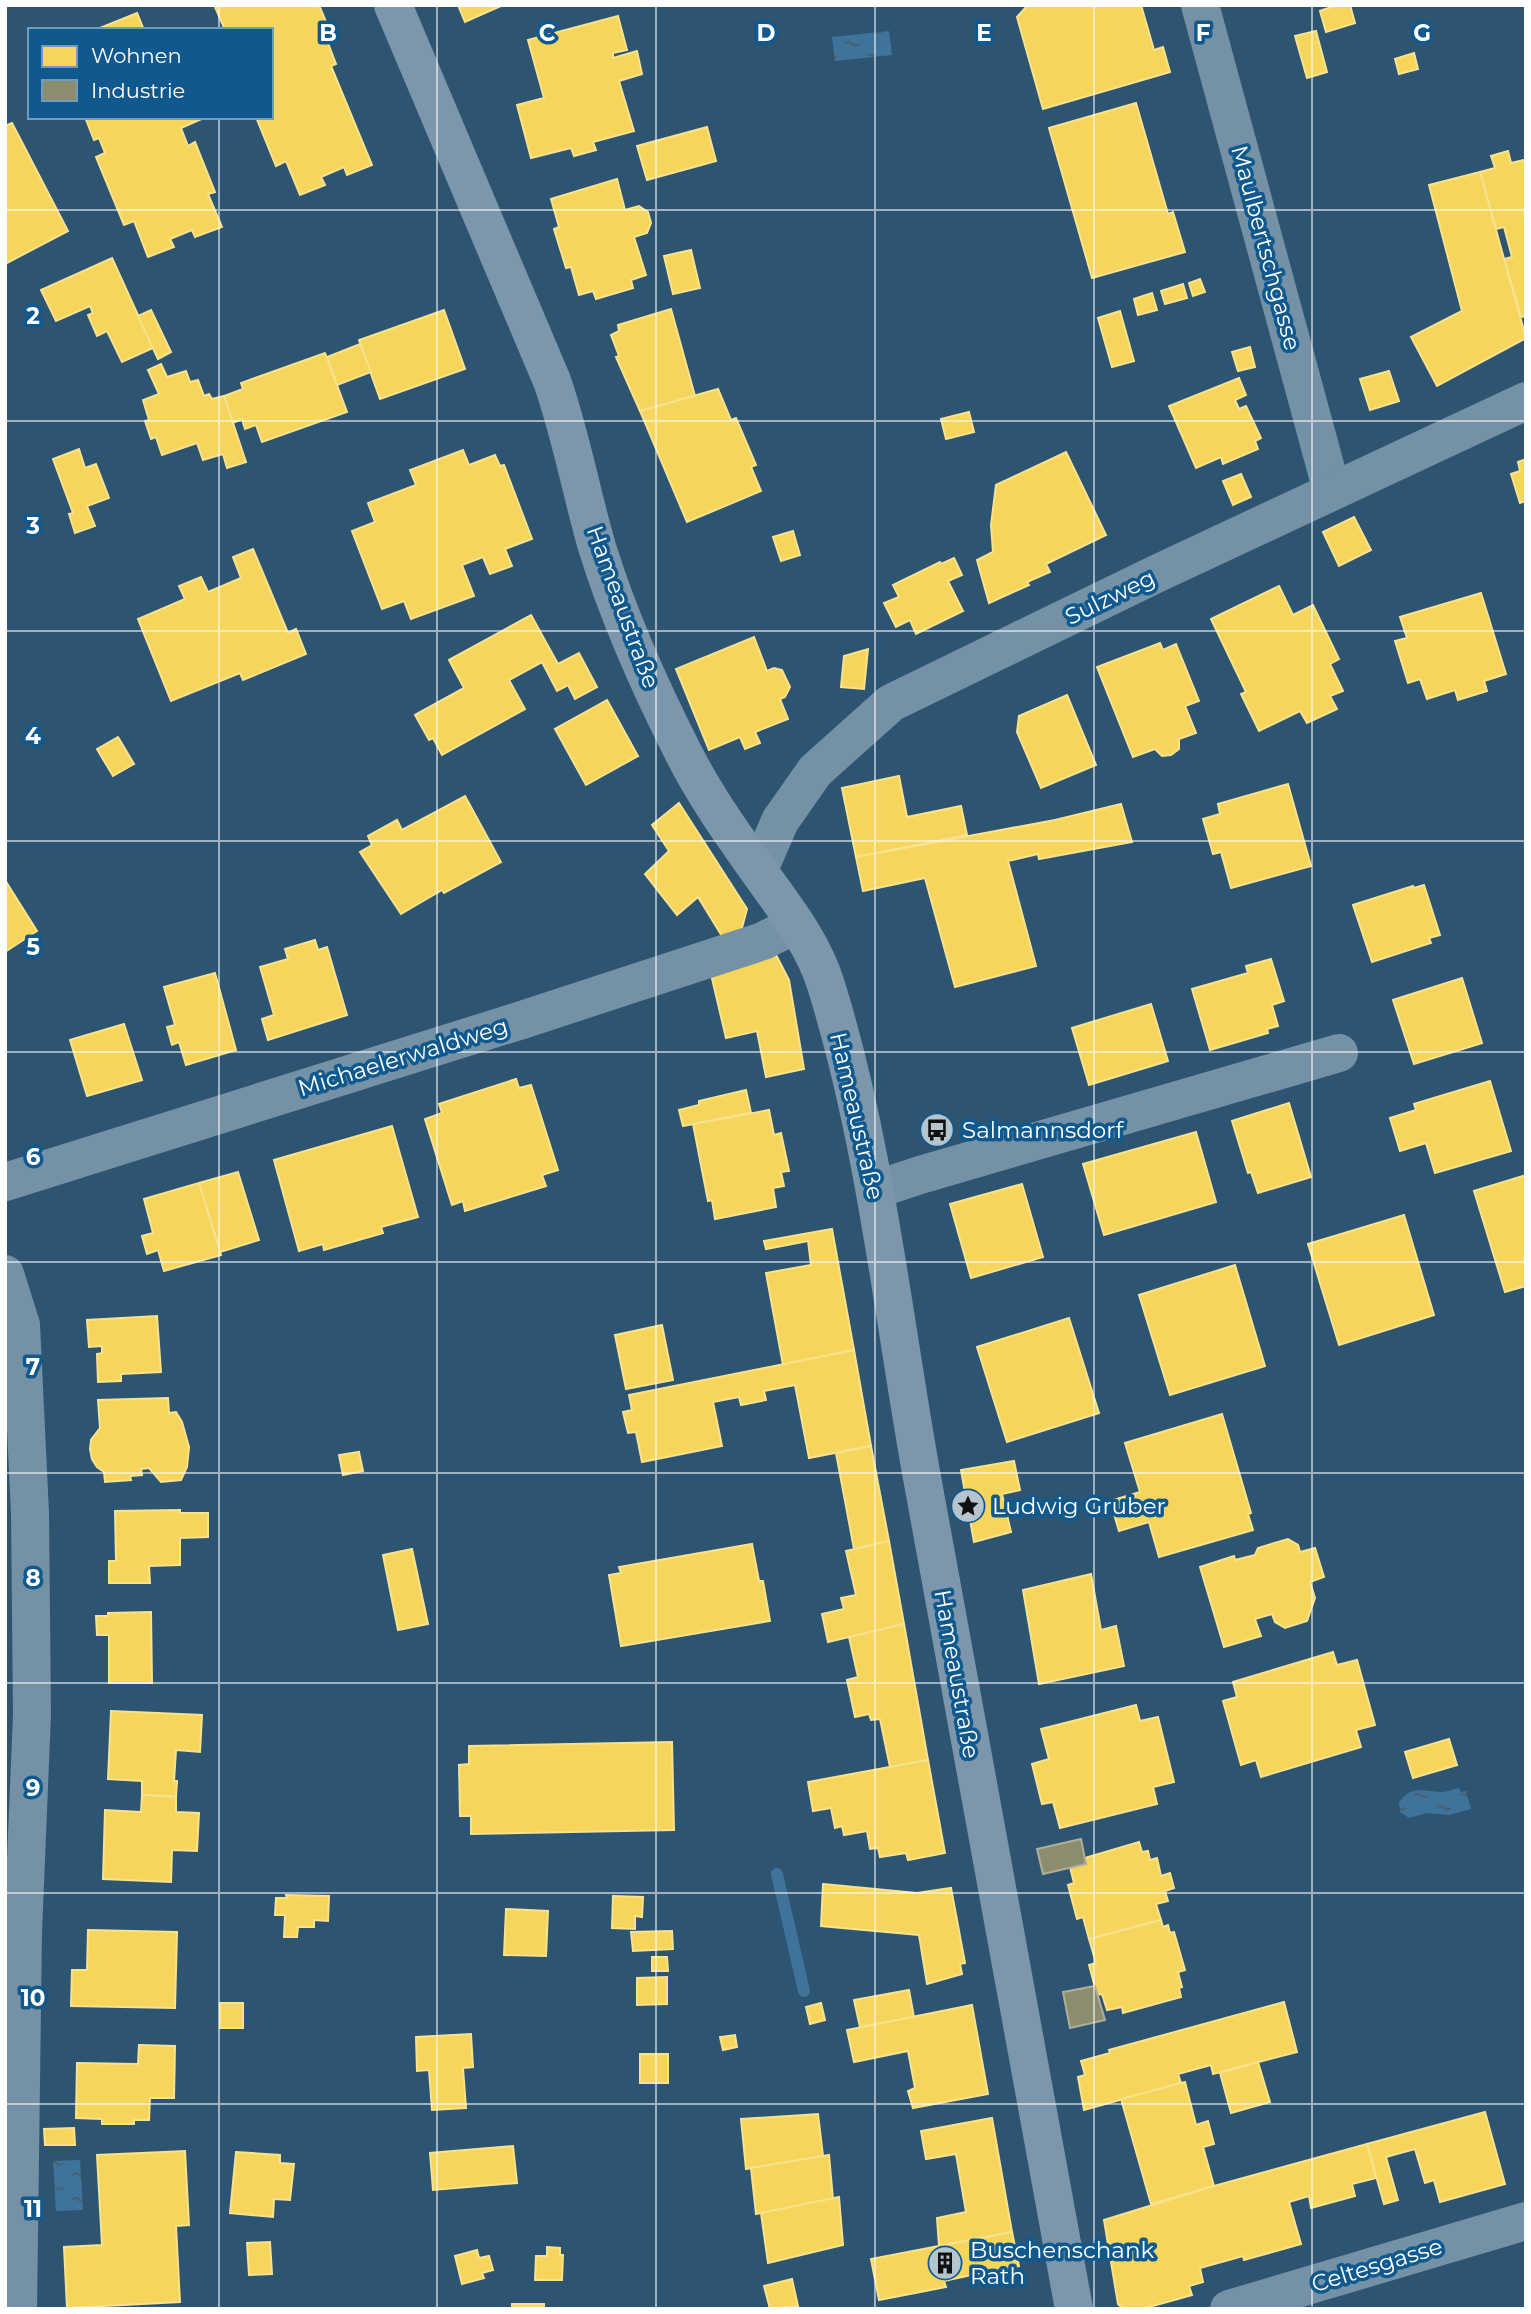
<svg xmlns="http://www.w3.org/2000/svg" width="1531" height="2314" viewBox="0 0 1531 2314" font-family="Montserrat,sans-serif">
	<defs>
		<pattern id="water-ripples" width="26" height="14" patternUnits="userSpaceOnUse" patternTransform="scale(1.75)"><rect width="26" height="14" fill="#3f739a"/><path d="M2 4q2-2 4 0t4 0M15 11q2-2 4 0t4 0" fill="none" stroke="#475c6b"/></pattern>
	</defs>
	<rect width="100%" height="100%" fill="#2d5572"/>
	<g fill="url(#water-ripples)">
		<polygon points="889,31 892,55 835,61 832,37"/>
		<path d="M1459 1788 1461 1792 1466 1791 1471 1809 1449 1815 1427 1813 1409 1818 1400 1812 1399 1803C1411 1784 1424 1792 1442 1792 1447 1792 1454 1789 1459 1788Z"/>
		<polygon points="80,2160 83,2210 56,2211 53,2161"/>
	</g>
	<g fill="#f6d55c" stroke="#f9e28d" stroke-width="2">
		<polygon points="220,5 319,5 334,41 328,43 336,64 331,66 372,165 347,175 344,167 321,177 325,185 300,195 286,161 276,166 256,117 271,117 271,30 225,30 215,7"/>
		<polygon points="458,5 503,5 465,22"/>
		<polygon points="1028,5 1141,5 1154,50 1163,47 1170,72 1043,109 1017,17"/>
		<polygon points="1337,5 1350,5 1355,23 1326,32 1320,11"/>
		<polygon points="137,13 144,30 95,30"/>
		<polygon points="618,16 627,50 613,53 613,58 637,51 642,74 619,81 634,131 593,142 596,150 574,156 571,148 531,158 517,105 544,98 528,40"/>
		<polygon points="1316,31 1327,72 1307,78 1295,36"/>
		<polygon points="1414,53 1418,69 1399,74 1395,59"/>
		<polygon points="1136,103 1168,214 1173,212 1185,252 1092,278 1049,128"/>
		<polygon points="85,117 206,117 181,128 188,146 195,142 215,192 208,194 222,227 195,237 192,230 170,239 174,247 148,257 134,221 124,225 96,157 105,153 99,138 94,140"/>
		<polygon points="12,123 68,231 5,264 5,126"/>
		<polygon points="707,127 716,161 647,180 637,146"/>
		<polygon points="1508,151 1511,163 1524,160 1526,165 1526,316 1521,317 1504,259 1512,257 1504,227 1496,229 1480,172 1495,168 1491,156"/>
		<polygon points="1480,172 1526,338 1437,386 1411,337 1462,311 1429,185"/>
		<polygon points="617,179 625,210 639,206 648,212 651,223 647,233 634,237 646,275 631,280 633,288 596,299 593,291 579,295 571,267 566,268 554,229 559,227 551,199"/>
		<polygon points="691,250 700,288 673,294 664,256"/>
		<polygon points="112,258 153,348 122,362 107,331 97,336 88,315 93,313 90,306 56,321 41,290"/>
		<polygon points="1200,279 1205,292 1193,296 1189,283"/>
		<polygon points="1183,284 1187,298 1165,304 1161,291"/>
		<polygon points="1152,293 1157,310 1138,315 1134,299"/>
		<polygon points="671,309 695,396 640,411 616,357 619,356 611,335 619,331 618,325"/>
		<polygon points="151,310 171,352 158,359 138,316"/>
		<polygon points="444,310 465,369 380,399 359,340"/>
		<polygon points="1120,311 1134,361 1112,367 1098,318"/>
		<polygon points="360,344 371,372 337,385 327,357"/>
		<polygon points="1250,347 1255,367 1238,371 1232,352"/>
		<polygon points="325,353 347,412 262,442 256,425 245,429 242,419 233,423 224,396 243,389 241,383"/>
		<polygon points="161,364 167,377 186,371 190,382 198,380 204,396 209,394 212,399 224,396 246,462 227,468 223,454 203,460 197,443 162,455 156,437 151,439 145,421 149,420 143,400 159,394 148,370"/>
		<polygon points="1389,371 1399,401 1370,410 1360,379"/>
		<polygon points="1239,378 1246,395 1235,400 1239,409 1246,406 1261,438 1255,441 1258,449 1223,464 1221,457 1196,468 1169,406"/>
		<polygon points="718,389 731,420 736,418 756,465 751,467 761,491 687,522 640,411"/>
		<polygon points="969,412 974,432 946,439 941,419"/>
		<polygon points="79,449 85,468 96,464 109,498 87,506 95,526 75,533 69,514 73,513 53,459"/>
		<polygon points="463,450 469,465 495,455 500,466 504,465 532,539 505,549 512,566 490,574 483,557 462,565 474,596 411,619 404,601 382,609 352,531 375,522 368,503 416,485 410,470"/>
		<polygon points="1066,452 1106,535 1046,564 1050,572 1027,582 1029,585 989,603 977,560 993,552 991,525 996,485"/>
		<polygon points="1526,459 1526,501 1520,503 1511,474 1520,471 1518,462"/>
		<polygon points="1241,474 1251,497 1233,505 1223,481"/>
		<polygon points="1354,517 1371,550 1339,566 1323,532"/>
		<polygon points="793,531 800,555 781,561 773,537"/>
		<polygon points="253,549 288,633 296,629 306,654 243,680 240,673 171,701 138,619 185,599 179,586 201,577 208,592 241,578 233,557"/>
		<polygon points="954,558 962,575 948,581 963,611 916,634 910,620 896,627 884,603 899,597 893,585 940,562 941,564"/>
		<polygon points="1279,586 1293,615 1313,605 1339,659 1330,664 1343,691 1330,696 1337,709 1307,723 1300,711 1259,731 1241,694 1246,692 1211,619"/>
		<polygon points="1481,593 1506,674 1484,681 1487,691 1458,700 1455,690 1427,699 1420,679 1408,683 1395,641 1407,638 1400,617"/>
		<polygon points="531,615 558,664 579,653 597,687 575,699 568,685 557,691 542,662 509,680 525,709 442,755 433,738 429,740 415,715 464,688 449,660"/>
		<polygon points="754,637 767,671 774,668 782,670 790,687 785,697 780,699 788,719 755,732 760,743 745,749 740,737 709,750 676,669"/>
		<polygon points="1160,643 1163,650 1176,644 1199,701 1185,706 1196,733 1179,739 1179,749 1171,755 1162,756 1155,749 1133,757 1097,667"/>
		<polygon points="868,649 864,689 841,687 844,656"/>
		<polygon points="1067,695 1096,765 1041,788 1017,732 1019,716"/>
		<polygon points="607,700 638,756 586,785 555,729"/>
		<polygon points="118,737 134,764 113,776 97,749"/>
		<polygon points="899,776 907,817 961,806 967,835 856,857 842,788"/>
		<polygon points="1288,784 1311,866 1231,888 1221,852 1213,854 1203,819 1220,814 1218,804"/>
		<polygon points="465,796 501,862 444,893 442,890 401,914 360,852 372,845 368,836 397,820 402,830"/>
		<polygon points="679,803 747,909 742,928 725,941 698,897 677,915 645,874 669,851 652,825"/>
		<polygon points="1121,804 1132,842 1039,859 1038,854 1008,861 1036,966 955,987 925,878 863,891 856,857 1055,820"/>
		<polygon points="5,880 37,931 5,952"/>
		<polygon points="1424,885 1440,935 1429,938 1431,943 1372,962 1353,905 1413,886 1414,888"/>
		<polygon points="315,940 318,950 327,947 347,1015 268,1040 262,1019 274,1015 260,967 288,959 285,949"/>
		<polygon points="773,949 789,980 804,1069 766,1077 757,1031 726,1038 710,970"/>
		<polygon points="1271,959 1284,1001 1272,1005 1278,1026 1267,1029 1268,1033 1210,1050 1192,989 1248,973 1246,966"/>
		<polygon points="215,973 236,1050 186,1065 179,1042 172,1045 167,1027 175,1025 164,987"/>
		<polygon points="1462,978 1482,1043 1414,1064 1393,1000"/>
		<polygon points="1151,1004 1168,1061 1089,1085 1072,1028"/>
		<polygon points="124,1024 142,1080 87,1096 70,1040"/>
		<polygon points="516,1079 519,1088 531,1085 558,1170 542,1175 546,1186 465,1211 463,1201 452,1205 425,1119 442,1113 439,1104"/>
		<polygon points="1490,1081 1511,1151 1435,1173 1426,1143 1400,1151 1390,1118 1416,1110 1414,1104"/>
		<polygon points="746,1090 751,1113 683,1126 679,1110 699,1105 699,1101"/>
		<polygon points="1289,1103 1311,1177 1258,1193 1251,1172 1248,1173 1232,1121"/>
		<polygon points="769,1110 774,1135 781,1133 789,1171 781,1172 784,1186 773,1188 776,1207 715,1219 712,1200 708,1201 693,1124"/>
		<polygon points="392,1126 418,1217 381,1227 383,1233 324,1250 323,1244 299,1251 274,1160"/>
		<polygon points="1196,1132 1216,1202 1104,1235 1083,1164"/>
		<polygon points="238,1172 259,1240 220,1252 199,1183"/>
		<polygon points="1526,1175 1526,1286 1505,1292 1474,1191"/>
		<polygon points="199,1183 221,1255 164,1271 158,1250 147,1254 142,1236 153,1233 144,1199"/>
		<polygon points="1022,1184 1043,1257 971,1278 950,1204"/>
		<polygon points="1404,1215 1434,1315 1339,1345 1308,1244"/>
		<polygon points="832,1229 854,1350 783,1365 766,1273 811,1265 808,1241 766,1249 764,1241"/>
		<polygon points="1235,1265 1265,1366 1170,1395 1139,1295"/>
		<polygon points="157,1316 161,1372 121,1374 121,1381 98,1382 97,1354 102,1353 102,1346 89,1347 87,1320"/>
		<polygon points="1069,1318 1099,1413 1007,1442 977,1347"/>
		<polygon points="662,1325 673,1380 626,1389 615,1335"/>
		<polygon points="854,1350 871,1446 809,1458 795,1385 764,1391 766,1400 741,1405 739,1397 713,1402 722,1446 642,1462 636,1432 628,1433 623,1412 632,1410 629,1395"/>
		<polygon points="168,1398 169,1413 176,1412 182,1422 189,1447 187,1467 181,1480 161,1482 149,1468 141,1469 142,1475 130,1476 131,1480 105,1482 104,1472 97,1467 92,1459 90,1449 91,1440 100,1428 98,1400"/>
		<polygon points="1222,1414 1251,1513 1248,1514 1253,1530 1159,1557 1149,1522 1119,1531 1110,1501 1140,1492 1125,1443"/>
		<polygon points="871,1446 889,1541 854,1549 836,1453"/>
		<polygon points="359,1452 363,1471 343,1475 339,1455"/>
		<polygon points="1014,1461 1020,1490 1002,1494 1011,1532 974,1542 961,1470"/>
		<polygon points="180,1510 180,1513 208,1513 208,1537 180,1538 180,1565 149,1566 150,1583 109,1583 109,1561 116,1561 115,1511"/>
		<polygon points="1288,1539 1298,1545 1300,1552 1315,1548 1324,1577 1310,1582 1315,1598 1307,1621 1285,1628 1275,1622 1272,1614 1255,1619 1261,1636 1224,1647 1200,1567 1234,1556 1235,1560 1255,1555 1258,1548"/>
		<polygon points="889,1541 904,1624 828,1642 822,1614 844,1609 841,1598 856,1595 846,1551"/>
		<polygon points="752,1544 759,1581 763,1581 770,1621 621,1646 609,1575 621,1573 619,1567"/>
		<polygon points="412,1549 428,1624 398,1630 383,1555"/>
		<polygon points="1091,1574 1101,1630 1116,1626 1124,1666 1039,1684 1023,1590"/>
		<polygon points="151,1612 152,1683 109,1683 109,1635 97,1635 96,1616 108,1616 108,1613"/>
		<polygon points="904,1624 928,1760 890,1767 880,1719 871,1720 869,1714 855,1717 847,1680 858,1677 849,1637"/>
		<polygon points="1333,1652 1337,1665 1357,1660 1375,1725 1356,1730 1361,1747 1261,1777 1256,1760 1241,1765 1223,1701 1237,1697 1233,1682"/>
		<polygon points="1136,1705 1140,1721 1158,1717 1174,1782 1153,1787 1157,1804 1060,1828 1053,1802 1042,1804 1032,1764 1049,1759 1041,1729"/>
		<polygon points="111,1711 202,1715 200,1752 176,1750 174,1781 177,1781 176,1797 142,1795 142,1781 108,1779"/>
		<polygon points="1449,1739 1457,1765 1413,1778 1405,1752"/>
		<polygon points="672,1742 674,1830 471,1834 471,1816 460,1816 459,1765 469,1764 469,1746"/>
		<polygon points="928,1760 945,1853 908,1860 906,1853 880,1857 878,1848 870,1849 867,1831 844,1835 842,1826 835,1828 831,1808 813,1811 808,1782"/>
		<polygon points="142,1795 176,1797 176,1812 199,1813 197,1851 172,1850 171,1882 103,1879 105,1810 141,1812"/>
		<polygon points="1139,1842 1142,1852 1148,1851 1150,1860 1157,1858 1161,1876 1170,1873 1174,1888 1165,1891 1168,1901 1156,1904 1161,1920 1089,1939 1083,1917 1077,1919 1068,1885 1074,1883 1070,1867 1086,1864 1085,1858"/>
		<polygon points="823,1884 917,1893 951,1888 965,1963 960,1964 962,1974 927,1984 919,1935 821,1926"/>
		<polygon points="286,1895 329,1896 328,1921 314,1920 314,1927 298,1927 297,1937 284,1937 285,1915 275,1915 276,1898 287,1898"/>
		<polygon points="613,1896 643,1897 642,1917 635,1916 635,1929 612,1928"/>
		<polygon points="506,1909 548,1911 546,1956 504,1955"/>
		<polygon points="1161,1920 1163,1927 1168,1925 1170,1933 1174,1932 1185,1970 1178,1972 1182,1987 1179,1988 1181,1997 1123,2013 1122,2007 1107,2010 1102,1994 1097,1995 1089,1965 1096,1963 1089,1939"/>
		<polygon points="88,1930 177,1932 175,2008 71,2006 72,1970 87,1970"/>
		<polygon points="672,1931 673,1949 633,1951 631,1932"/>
		<polygon points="652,1957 667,1957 668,1971 652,1971"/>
		<polygon points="667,1977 667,2004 637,2005 637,1978"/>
		<polygon points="909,1990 914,2017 860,2027 854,2000"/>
		<polygon points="1284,2002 1297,2052 1213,2074 1211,2065 1178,2074 1181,2083 1084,2110 1078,2077 1085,2075 1081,2061 1110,2053 1109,2050"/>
		<rect x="220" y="2003" width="23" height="25"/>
		<polygon points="821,2003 825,2020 810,2024 806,2007"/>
		<polygon points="972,2005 988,2094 913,2108 908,2091 915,2088 908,2051 854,2062 847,2030"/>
		<polygon points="471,2034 473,2067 463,2068 466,2108 432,2110 429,2070 417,2071 416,2037"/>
		<polygon points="735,2035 737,2047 723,2050 720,2037"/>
		<polygon points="139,2045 175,2046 174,2098 150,2098 149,2120 134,2120 134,2124 102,2124 102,2119 76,2118 77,2063 138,2064"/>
		<rect x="640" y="2054" width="28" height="29"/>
		<polygon points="1258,2062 1270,2102 1231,2113 1220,2073"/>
		<polygon points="1185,2082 1196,2125 1208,2121 1214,2144 1203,2147 1214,2186 1151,2204 1121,2099"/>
		<polygon points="1485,2112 1505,2184 1440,2202 1434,2180 1425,2183 1415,2149 1386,2157 1398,2200 1384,2204 1367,2144"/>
		<polygon points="818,2114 823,2156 746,2169 741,2119"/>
		<polygon points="992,2118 1012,2232 939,2246 937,2218 966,2212 956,2154 926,2159 921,2131"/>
		<polygon points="74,2128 75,2145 45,2145 44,2129"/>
		<polygon points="1367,2144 1376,2178 1352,2184 1355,2196 1311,2208 1309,2196 1289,2202 1301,2244 1244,2260 1243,2256 1200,2268 1203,2282 1189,2286 1192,2295 1142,2309 1123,2309 1118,2304 1104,2220 1214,2186"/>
		<polygon points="513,2146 517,2183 433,2190 430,2153"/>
		<polygon points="185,2151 189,2225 176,2226 180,2302 67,2308 64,2247 102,2245 97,2155"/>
		<polygon points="236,2152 280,2155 280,2163 294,2164 290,2200 274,2199 273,2217 230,2213"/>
		<polygon points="829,2155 833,2199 756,2214 751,2168"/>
		<polygon points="839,2197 843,2245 768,2263 761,2213"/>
		<polygon points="1012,2232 1019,2266 998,2271 994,2279 982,2282 976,2274 944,2281 946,2287 879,2300 871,2259"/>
		<polygon points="270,2242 272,2274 249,2275 247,2243"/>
		<polygon points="547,2247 560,2248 560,2255 563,2255 562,2280 535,2280 536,2256 547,2256"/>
		<polygon points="477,2250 479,2258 489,2256 493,2270 482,2273 484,2278 462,2284 455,2256"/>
		<polygon points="792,2279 798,2306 770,2309 764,2286"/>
		<rect x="512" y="2304" width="32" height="5"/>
	</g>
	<g fill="#8c8c6e" stroke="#aeae9a" stroke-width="2">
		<polygon points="1081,1839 1086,1864 1043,1874 1037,1849"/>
		<polygon points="1095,1986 1105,2020 1070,2028 1063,1992"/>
	</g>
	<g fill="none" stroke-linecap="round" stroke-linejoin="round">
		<polyline stroke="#3f739a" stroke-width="12" points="777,1874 804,1991"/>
		<g stroke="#7491a6" stroke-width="38">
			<polyline points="1200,5 1332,491"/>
			<polyline points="759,870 780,821 815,771 891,703 1156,574 1526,401"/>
			<polyline points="5,1182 525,1019 763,941 796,924"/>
			<polyline points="875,1190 920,1175 1339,1053"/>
			<polyline points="5,1274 21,1325 30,1513 32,1714 23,1932 18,2309"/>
			<polyline points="1229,2309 1526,2221"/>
		</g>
		<path stroke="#7c97ab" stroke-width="38" d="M393 5 552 381C571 435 581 492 597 547 619 618 650 687 683 752 706 798 736 839 765 880 789 913 814 946 826 985 875 1143 892 1309 921 1472 970 1751 1022 2030 1074 2309"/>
	</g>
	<path fill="none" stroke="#fff" stroke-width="2" stroke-opacity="0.55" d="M219 5V30M437 5V2309M656 5V2309M875 5V2309M1094 5V2309M1312 5V2309M219 117V2309M5 210H1526M5 421H1526M5 631H1526M5 841H1526M5 1052H1526M5 1262H1526M5 1473H1526M5 1683H1526M5 1893H1526M5 2104H1526"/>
	<defs>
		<g id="bus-disc" transform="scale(1.75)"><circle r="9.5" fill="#b6c4ce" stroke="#10598f"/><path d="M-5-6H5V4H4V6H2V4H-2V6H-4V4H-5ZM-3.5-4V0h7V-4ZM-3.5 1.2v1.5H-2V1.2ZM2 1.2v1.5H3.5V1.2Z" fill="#111"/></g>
		<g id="sight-disc" transform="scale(1.75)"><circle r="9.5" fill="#b6c4ce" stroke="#10598f"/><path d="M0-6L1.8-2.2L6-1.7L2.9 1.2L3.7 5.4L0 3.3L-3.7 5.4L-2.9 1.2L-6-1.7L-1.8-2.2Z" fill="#111"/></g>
		<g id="building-disc" transform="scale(1.75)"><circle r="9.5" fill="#b6c4ce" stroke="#10598f"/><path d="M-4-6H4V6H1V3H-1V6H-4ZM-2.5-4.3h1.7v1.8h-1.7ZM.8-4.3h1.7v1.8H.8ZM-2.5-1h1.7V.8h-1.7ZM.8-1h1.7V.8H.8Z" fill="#111"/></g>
	</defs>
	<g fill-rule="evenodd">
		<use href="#bus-disc" x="937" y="1130"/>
		<use href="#sight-disc" x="968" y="1506"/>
		<use href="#building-disc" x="945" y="2263"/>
	</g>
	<g text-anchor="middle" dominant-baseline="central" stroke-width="7" stroke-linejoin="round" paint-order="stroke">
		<g font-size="23" fill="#fff" stroke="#10598f">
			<text transform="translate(1266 248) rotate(75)">Maulbertschgasse</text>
			<text transform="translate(1110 597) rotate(-26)">Sulzweg</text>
			<text transform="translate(623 607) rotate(70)">Hameaustraße</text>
			<text transform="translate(403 1057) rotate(-17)">Michaelerwaldweg</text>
			<text transform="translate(857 1116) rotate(77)">Hameaustraße</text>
			<text transform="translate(957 1674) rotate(80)">Hameaustraße</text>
			<text transform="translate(1377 2265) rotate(-17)">Celtesgasse</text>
		</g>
		<g font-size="23" fill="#fff" stroke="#10598f" text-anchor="start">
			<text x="962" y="1130">Salmannsdorf</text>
			<text x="992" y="1506">Ludwig Gruber</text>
			<text x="970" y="2250">Buschenschank<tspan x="970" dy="26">Rath</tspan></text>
		</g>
	</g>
	<g font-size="23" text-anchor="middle" font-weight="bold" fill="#fff" stroke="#10598f" stroke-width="7" stroke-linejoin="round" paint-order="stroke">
		<text x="328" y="41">B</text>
		<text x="547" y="41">C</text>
		<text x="766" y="41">D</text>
		<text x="984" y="41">E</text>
		<text x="1203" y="41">F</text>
		<text x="1422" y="41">G</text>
		<text x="33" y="324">2</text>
		<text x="33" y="534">3</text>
		<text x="33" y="744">4</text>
		<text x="33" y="955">5</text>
		<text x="33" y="1165">6</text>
		<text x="33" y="1375">7</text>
		<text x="33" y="1586">8</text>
		<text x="33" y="1796">9</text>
		<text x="33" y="2006">10</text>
		<text x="33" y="2217">11</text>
	</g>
	<rect width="1531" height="2314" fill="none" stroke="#ffffff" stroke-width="14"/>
	<rect x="28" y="28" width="245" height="91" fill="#10598f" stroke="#709bbc" stroke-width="2"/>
	<rect x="42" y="46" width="35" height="21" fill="#f6d55c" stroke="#709bbc" stroke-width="2"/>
	<text x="91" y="63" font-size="21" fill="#ffffff">Wohnen</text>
	<rect x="42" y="80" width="35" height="21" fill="#8c8c6e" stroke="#709bbc" stroke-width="2"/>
	<text x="91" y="98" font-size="21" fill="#ffffff">Industrie</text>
</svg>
